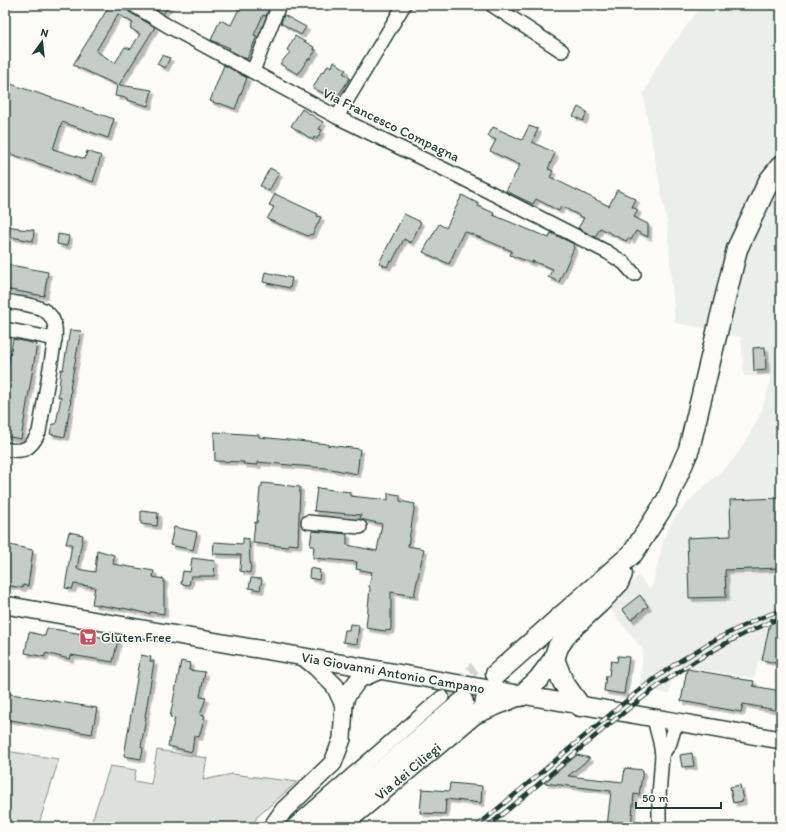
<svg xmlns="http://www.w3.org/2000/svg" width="786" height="832" viewBox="0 0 786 832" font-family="Itim,sans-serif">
	<defs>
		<filter id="shadow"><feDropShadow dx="3.5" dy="3.5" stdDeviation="0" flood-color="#0004"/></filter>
	</defs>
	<rect width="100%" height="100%" fill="#fdfcf7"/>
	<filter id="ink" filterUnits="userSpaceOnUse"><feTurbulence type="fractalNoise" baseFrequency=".025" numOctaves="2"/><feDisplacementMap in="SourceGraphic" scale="8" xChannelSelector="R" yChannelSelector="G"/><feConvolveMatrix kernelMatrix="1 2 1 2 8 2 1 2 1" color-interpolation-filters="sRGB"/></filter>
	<g filter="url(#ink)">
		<polygon fill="#eceee9" points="702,5 781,5 781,665 758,661 754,678 675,666 669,694 640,688 643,650 609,608 638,576 649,588 652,587 664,538 673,520 691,499 734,459 749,436 761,412 767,393 771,376 744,376 741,337 709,329 675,323 667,223 643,95 656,68 667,52"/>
		<g fill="#dde0db" stroke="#7e8e88">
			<polygon points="157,750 207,758 203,780 232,774 297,782 257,817 252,827 90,827 110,766 136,770 134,781 151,784"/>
			<polygon points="5,751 59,759 38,827 5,827"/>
		</g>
		<g fill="#c6cdc7" stroke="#1f3d34" fill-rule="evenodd" filter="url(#shadow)">
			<path d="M104 5H125L126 9 129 12 155 27 119 85 152 90 148 106 127 100V98L115 96 117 85 73 65 108 8ZM118 14 133 23 130 28 140 34 131 49 125 47 115 63 96 51Z"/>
			<polygon points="149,5 169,5 163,14"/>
			<polygon points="241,5 270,5 266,16 263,15 254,35 257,36 247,59 229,50 230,48 211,40 220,20 231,25"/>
			<polygon points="284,15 306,27 301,35 281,23"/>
			<polygon points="295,36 314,47 313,49 316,50 310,59 308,59 298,74 280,64 290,52 287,50"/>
			<polygon points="162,55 170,58 165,68 157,64"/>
			<polygon points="334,61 346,70 343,73 350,78 335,100 323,92 323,93 313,88 322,71 324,72 328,65 332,67"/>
			<polygon points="224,65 247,78 235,109 219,103 218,104 210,101"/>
			<polygon points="5,82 114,119 108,138 62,122 53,149 85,159 87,151 101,156 93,182 5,152"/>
			<polygon points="578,107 587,112 583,121 573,116"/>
			<polygon points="302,109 323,122 319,129 322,130 317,139 314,137 313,140 291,126"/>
			<polygon points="529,126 538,129 532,142 555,153 548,169 553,171 550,177 609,206 617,190 636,199 632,207 638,210 634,217 648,224 648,237 636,231 631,240 628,238 626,241 600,228 595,237 578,228 584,218 561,206 559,211 536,199 533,204 506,191 520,165 490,151 496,140 488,136 493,127 522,140"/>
			<polygon points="270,168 279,173 269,191 260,186"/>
			<polygon points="275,194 318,214 317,216 321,217 312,235 310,234 308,236 267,219 274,207 269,205"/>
			<polygon points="462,195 479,204 478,206 494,213 493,215 549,238 551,233 574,244 573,246 574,248 559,282 548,277 553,269 532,261 532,263 510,255 512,251 464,231 449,264 423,252 439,224 446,228"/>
			<polygon points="404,214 421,222 411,243 404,239 392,262 390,261 387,267 379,263"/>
			<polygon points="7,226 19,228 19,229 34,230 33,241 6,236 5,228 6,228"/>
			<polygon points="58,234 69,236 67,246 57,244"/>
			<polygon points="5,264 48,272 44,296 5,289"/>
			<polygon points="265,272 292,278 290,288 263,282"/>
			<polygon points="70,330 81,331 70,388 71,388 70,400 71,400 65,437 50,434 52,424 56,424 61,397 58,397 61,369 63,370"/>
			<polygon points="13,339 37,344 21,439 5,436 5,382"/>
			<polygon points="765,347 766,370 754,371 753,348"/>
			<polygon points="214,432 259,435 259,437 327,444 327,445 360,449 357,474 326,468 289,465 258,462 258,465 243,464 244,462 215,461"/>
			<polygon points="262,483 300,487 298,545 288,544 288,547 253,543 255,522 257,523 260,488 262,487"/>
			<polygon points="317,488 350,492 350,496 388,500 388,493 400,495 400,501 415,504 408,546 424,549 414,596 391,592 391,630 385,631 366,628 370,588 369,587 372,572 356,569 357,562 313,558 314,546 310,546 312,531 347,534 347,545 377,551 382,524 360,519 361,515 314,511"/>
			<polygon points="781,498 781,568 725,570 726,597 689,598 687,538 731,536 730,500"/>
			<polygon points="141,511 158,513 157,526 141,524"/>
			<polygon points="174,527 197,532 193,550 170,545"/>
			<polygon points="69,532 83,535 77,569 95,572 97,550 114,555 113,564 154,571 153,577 164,579 164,614 150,612 150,614 123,608 123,609 92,604 95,587 74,584 72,589 65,588 72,544 66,544"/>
			<polygon points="243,538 249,539 250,563 251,563 250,573 240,571 241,555 213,554 214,542 243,544"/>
			<polygon points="5,544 33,550 28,586 23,585 23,588 5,585"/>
			<polygon points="192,558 215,561 214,576 191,576 189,585 181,584 183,571 190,572"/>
			<polygon points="310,568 320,570 319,580 309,578"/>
			<polygon points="251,578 262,579 260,590 249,588"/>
			<polygon points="640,595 648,606 631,620 622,609"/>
			<polygon points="771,618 781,621 781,664 762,660"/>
			<polygon points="350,624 359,625 357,644 343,642 345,630 349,630"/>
			<polygon points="47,628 118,640 113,662 71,655 70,659 45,653 45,657 25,653 29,632 45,636"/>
			<polygon points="141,655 151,657 150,661 154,662 145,717 146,717 141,747 143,748 141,759 124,756"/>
			<polygon points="618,656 629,657 624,694 604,691 606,676 609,676 611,661 617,662"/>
			<polygon points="181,661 190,663 189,670 205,672 200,697 206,698 200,715 205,716 199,737 194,736 192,752 168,746 175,718 170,717"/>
			<polygon points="687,669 739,678 739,679 754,681 753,686 781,691 781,711 743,704 741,712 681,701"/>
			<polygon points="5,693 97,708 92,734 5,719"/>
			<polygon points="692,753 694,766 682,767 680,755"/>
			<polygon points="577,755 590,758 568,776 623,782 625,768 643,770 639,795 634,794 631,827 607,827 611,791 544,783"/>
			<polygon points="450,783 482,786 481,803 446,799 445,814 420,813 422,789 449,791"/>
			<polygon points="740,785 743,801 733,803 730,787"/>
		</g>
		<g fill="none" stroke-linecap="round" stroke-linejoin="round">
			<polyline stroke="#d1d6d0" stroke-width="13" stroke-dasharray="13 6" stroke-linecap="butt" points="442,697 475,668"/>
			<g stroke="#1f3d34" stroke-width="16">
				<g id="minor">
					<polyline points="133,5 168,26 337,117 458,176 607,252 624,263 634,274"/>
					<polyline points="492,5 562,51"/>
					<polyline points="253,71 279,5"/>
					<polyline points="337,117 404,5"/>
					<path d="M5 301C31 306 59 304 55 339L5 329"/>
					<path d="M5 449C24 453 31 449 39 432L55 339"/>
					<polyline points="308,522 360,527"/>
					<polyline points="654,719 660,742 662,755 659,796 659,827"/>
					<polyline points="662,755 670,743 676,723"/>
					<polyline points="292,827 442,697"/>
				</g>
			</g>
			<g stroke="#1f3d34" stroke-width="20">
				<g id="major">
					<path id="s1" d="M5 605 781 740"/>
					<polyline points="305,658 316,667 335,686 344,705"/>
					<polyline points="475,715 521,696"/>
					<polyline points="272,827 284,810 333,763 342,739 344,705 346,696 359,679 378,671"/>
					<path id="s2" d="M341 827 475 715 483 706 487 690"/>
				</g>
			</g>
			<g stroke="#1f3d34" stroke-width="23">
				<g id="highway">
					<polyline points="554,659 563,682 580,706"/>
					<polyline points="496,674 633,553 667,500 689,449 737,249 769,181 781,166"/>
					<polyline points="521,696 539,679 554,659 558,647 568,632 599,603 618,583 622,574"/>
					<polyline points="315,827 463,702"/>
				</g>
			</g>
			<use href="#minor" stroke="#fdfcf7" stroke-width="13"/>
			<use href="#major" stroke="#fdfcf7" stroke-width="17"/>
			<use href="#highway" stroke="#fdfcf7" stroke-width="20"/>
			<g stroke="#1f3d34" stroke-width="4.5">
				<g id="rail">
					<polyline points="476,827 637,692 675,664 716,639 760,618 781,610"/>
					<path d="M487 827C516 803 545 779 574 754 638 699 701 648 781 618"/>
				</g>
			</g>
			<use href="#rail" stroke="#fdfcf7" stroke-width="3" stroke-dasharray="9" stroke-linecap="butt"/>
		</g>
	</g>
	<defs>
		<g id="supermarket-square" transform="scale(0.9)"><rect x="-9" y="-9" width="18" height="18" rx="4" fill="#d1495b" stroke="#fdfcf7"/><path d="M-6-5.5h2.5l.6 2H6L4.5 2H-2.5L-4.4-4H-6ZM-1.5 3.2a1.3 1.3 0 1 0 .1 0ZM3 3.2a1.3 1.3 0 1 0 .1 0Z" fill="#fff"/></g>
	</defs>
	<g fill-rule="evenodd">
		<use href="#supermarket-square" x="88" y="637"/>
	</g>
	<g text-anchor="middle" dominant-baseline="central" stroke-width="3" stroke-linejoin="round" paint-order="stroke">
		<g font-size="14" fill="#1f3d34" stroke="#fdfcf7">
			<text transform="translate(391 125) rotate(26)">Via Francesco Compagna</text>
			<text stroke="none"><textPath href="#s1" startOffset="394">Via Giovanni Antonio Campano</textPath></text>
			<text stroke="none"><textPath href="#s2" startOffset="87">Via dei Ciliegi</textPath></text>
		</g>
		<g font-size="14" fill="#1f3d34" stroke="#fdfcf7" text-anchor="start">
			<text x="101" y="637">Gluten Free</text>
		</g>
	</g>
	<rect width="786" height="832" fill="none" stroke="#fdfcf7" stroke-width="20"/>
	<rect x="10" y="10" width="766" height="812" fill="none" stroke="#1f3d34" stroke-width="1.5" filter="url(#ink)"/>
	<g transform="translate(42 42) rotate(15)" stroke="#fdfcf7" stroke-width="3" paint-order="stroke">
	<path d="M0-3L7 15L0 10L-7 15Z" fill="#1f3d34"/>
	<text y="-6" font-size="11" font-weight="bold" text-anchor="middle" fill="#1f3d34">N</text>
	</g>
	<path d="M636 802v6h85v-6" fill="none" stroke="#1f3d34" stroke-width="2"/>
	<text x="642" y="802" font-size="12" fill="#1f3d34" stroke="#fdfcf7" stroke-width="3" paint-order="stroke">50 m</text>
</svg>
